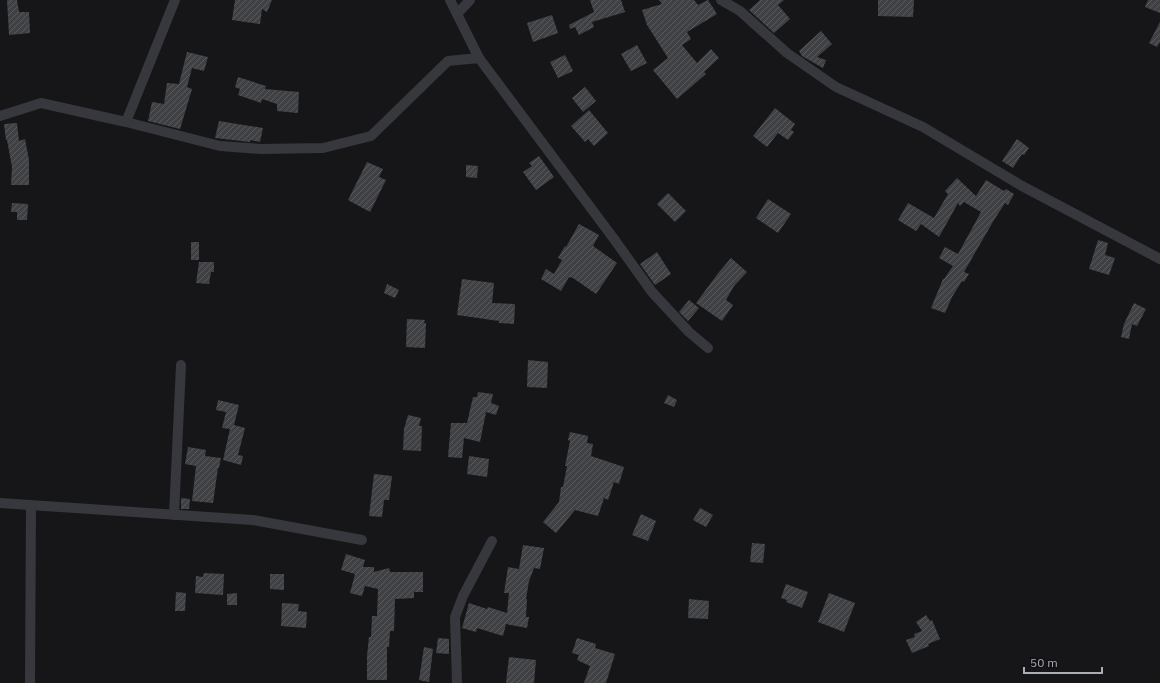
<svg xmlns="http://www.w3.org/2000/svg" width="1160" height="683" viewBox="0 0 1160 683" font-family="'IBM Plex Sans',sans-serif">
	<defs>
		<pattern id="building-hatch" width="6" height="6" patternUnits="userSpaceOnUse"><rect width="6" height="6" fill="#404145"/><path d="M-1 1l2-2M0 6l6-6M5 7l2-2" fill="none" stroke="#595a5e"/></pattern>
	</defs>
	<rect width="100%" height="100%" fill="#161618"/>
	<g fill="url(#building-hatch)">
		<polygon points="7,0 17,0 19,12 29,12 30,33 9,35"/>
		<polygon points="235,0 272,0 267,12 262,9 260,24 232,20"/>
		<polygon points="590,0 621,0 625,12 592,22 594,27 579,35 575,27 570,29 569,25 594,12"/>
		<polygon points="659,0 694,0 698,5 708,0 717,14 687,32 691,39 682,45 697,63 711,49 719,58 704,72 706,74 677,99 653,70 668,58 647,25 642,10 662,4"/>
		<polygon points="760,0 784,0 778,5 790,19 774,33 749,10"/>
		<polygon points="878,0 914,0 913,17 878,16"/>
		<polygon points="1148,0 1160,0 1160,13 1145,7"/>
		<polygon points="552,15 558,33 533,42 527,23"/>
		<polygon points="1160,22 1160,42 1157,47 1149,43"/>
		<polygon points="821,31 832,44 817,57 826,60 823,68 802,56 799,51"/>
		<polygon points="637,45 647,63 631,71 621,54"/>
		<polygon points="187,52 208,57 204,71 192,68 187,87 192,89 180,129 148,121 152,102 164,104 167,83 179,84"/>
		<polygon points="565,55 573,71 558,78 550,62"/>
		<polygon points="238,77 266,86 265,89 299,92 298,113 277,111 277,104 262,99 261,103 238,95 240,89 235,87"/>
		<polygon points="585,87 596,101 583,112 572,98"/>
		<polygon points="775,108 795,124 791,130 794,132 788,140 778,133 767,147 753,136"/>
		<polygon points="589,110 608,133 594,146 588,139 585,142 571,126"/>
		<polygon points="219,121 263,128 260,142 250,140 250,142 215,138"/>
		<polygon points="17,123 19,141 25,139 29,160 29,185 11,185 12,167 7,140 6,140 4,124"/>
		<polygon points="1017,139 1029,148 1024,155 1022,154 1013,168 1002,161"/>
		<polygon points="539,156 554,177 536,190 523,172 532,166 529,163"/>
		<polygon points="367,162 383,169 379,177 386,180 370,212 348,200"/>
		<polygon points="466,165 478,166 477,178 466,177"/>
		<polygon points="957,178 976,196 986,180 1004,191 1006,189 1014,194 1008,205 1005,203 994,220 964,272 969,274 964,282 962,281 952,297 945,313 931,308 943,279 944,279 953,266 939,258 945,247 958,254 981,212 964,202 960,206 958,203 939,237 921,224 916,231 898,220 908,203 934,218 948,194 945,191"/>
		<polygon points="668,193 686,211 675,222 657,204"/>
		<polygon points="768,199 791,214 778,233 756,218"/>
		<polygon points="12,203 28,204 27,220 17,220 17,212 11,212"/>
		<polygon points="579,224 599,235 593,246 617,263 596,294 573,278 569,277 561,291 541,279 546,269 554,274 562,260 558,258 565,246 566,247"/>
		<polygon points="1098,240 1108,243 1105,255 1115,258 1109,275 1089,269"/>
		<rect x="191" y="242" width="8" height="18"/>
		<polygon points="657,252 671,274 655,285 640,264"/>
		<polygon points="731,258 747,272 734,286 726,300 733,305 722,321 696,303 719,272"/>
		<polygon points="199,262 214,262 214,272 211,272 209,284 196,283"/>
		<polygon points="462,279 494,283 492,303 515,304 514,324 499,323 499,321 457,315"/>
		<polygon points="387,284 399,290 395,298 384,293"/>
		<polygon points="689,300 699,308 688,321 679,312"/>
		<polygon points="1134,303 1146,309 1137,326 1132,324 1129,339 1121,337 1124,324"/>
		<polygon points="407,319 425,320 424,323 426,323 425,348 406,347"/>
		<polygon points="528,360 548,362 547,388 527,387"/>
		<polygon points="478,392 493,394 491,403 499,406 496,415 486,412 480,442 464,438 462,458 448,457 451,423 467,423 473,397 477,397"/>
		<polygon points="668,395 677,400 674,407 664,403"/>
		<polygon points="218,400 239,405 234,425 245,428 238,455 243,456 241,465 223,460 230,429 222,428 226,412 216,410"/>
		<polygon points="408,415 421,418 419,426 422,426 421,451 403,450 404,429"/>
		<polygon points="570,432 588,436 587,443 593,444 591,456 624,467 619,484 614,482 608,500 604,498 598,516 575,510 556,533 543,522 559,502 561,487 563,487 567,466 565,466 570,441 568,440"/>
		<polygon points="188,447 206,450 205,456 221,458 219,468 218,468 213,503 192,501 196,466 185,464"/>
		<polygon points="469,456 489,459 487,477 467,474"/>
		<polygon points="374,474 392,476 389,500 384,500 382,517 369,516"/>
		<polygon points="181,498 190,499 189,509 181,509"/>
		<polygon points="700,508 713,515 706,527 693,520"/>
		<polygon points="641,514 656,521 648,541 632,535"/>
		<polygon points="752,543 765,544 763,563 750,562"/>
		<polygon points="523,545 544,548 540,569 534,568 529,581 526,599 527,599 526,617 529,617 527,628 506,624 503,636 477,628 476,632 462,628 469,603 487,609 488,607 507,613 509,593 504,593 508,567 519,569"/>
		<polygon points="346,554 365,560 363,567 374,567 374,572 389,568 390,572 423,572 423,592 414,592 414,598 395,599 394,631 390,631 389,647 387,647 387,680 367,680 367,656 369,637 371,637 372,616 377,616 378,589 365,586 362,596 350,593 355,574 341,570"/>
		<polygon points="204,573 224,574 223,595 195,593 196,576 203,577"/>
		<polygon points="270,574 284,574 284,590 270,589"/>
		<polygon points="786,584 808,592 802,608 786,602 787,600 781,598"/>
		<polygon points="176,592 186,593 185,611 175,611"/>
		<polygon points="237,593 237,605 227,605 227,594"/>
		<polygon points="829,593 855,603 844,632 818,622"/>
		<polygon points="689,599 709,601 708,619 688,618"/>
		<polygon points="282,603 299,604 298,611 307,612 306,628 281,626"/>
		<polygon points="926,615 930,621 932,620 940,639 928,644 929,646 912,653 906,640 915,637 914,634 922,631 916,622"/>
		<polygon points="438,638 449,639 449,654 436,653"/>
		<polygon points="577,638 596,644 595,648 615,654 606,683 584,683 590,666 577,660 579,655 572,653"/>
		<polygon points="424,647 433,649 429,682 419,680"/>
		<polygon points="509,657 536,660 534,683 506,683"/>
	</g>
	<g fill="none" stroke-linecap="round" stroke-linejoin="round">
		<g stroke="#37383d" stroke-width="10">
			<polyline points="450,0 479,58"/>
			<polyline points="721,0 740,11 787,53 836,87 923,127 1022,186 1160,259"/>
			<polyline points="457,14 470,0"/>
			<polyline points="0,116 41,103 126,122 220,146 261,149 323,148 371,136 448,61 479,58 614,239 652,292 689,332 708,348"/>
			<polyline points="126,122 175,0"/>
			<polyline points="0,503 253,520 362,540"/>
			<polyline points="174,515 181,365"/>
			<polyline points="30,683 31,505"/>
			<polyline points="457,683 455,617 463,596 492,541"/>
		</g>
	</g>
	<path d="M1024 667v6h78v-6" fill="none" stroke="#a8adb8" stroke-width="2"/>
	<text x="1030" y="667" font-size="12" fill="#a8adb8" stroke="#111113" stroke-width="3" paint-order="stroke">50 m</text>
</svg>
